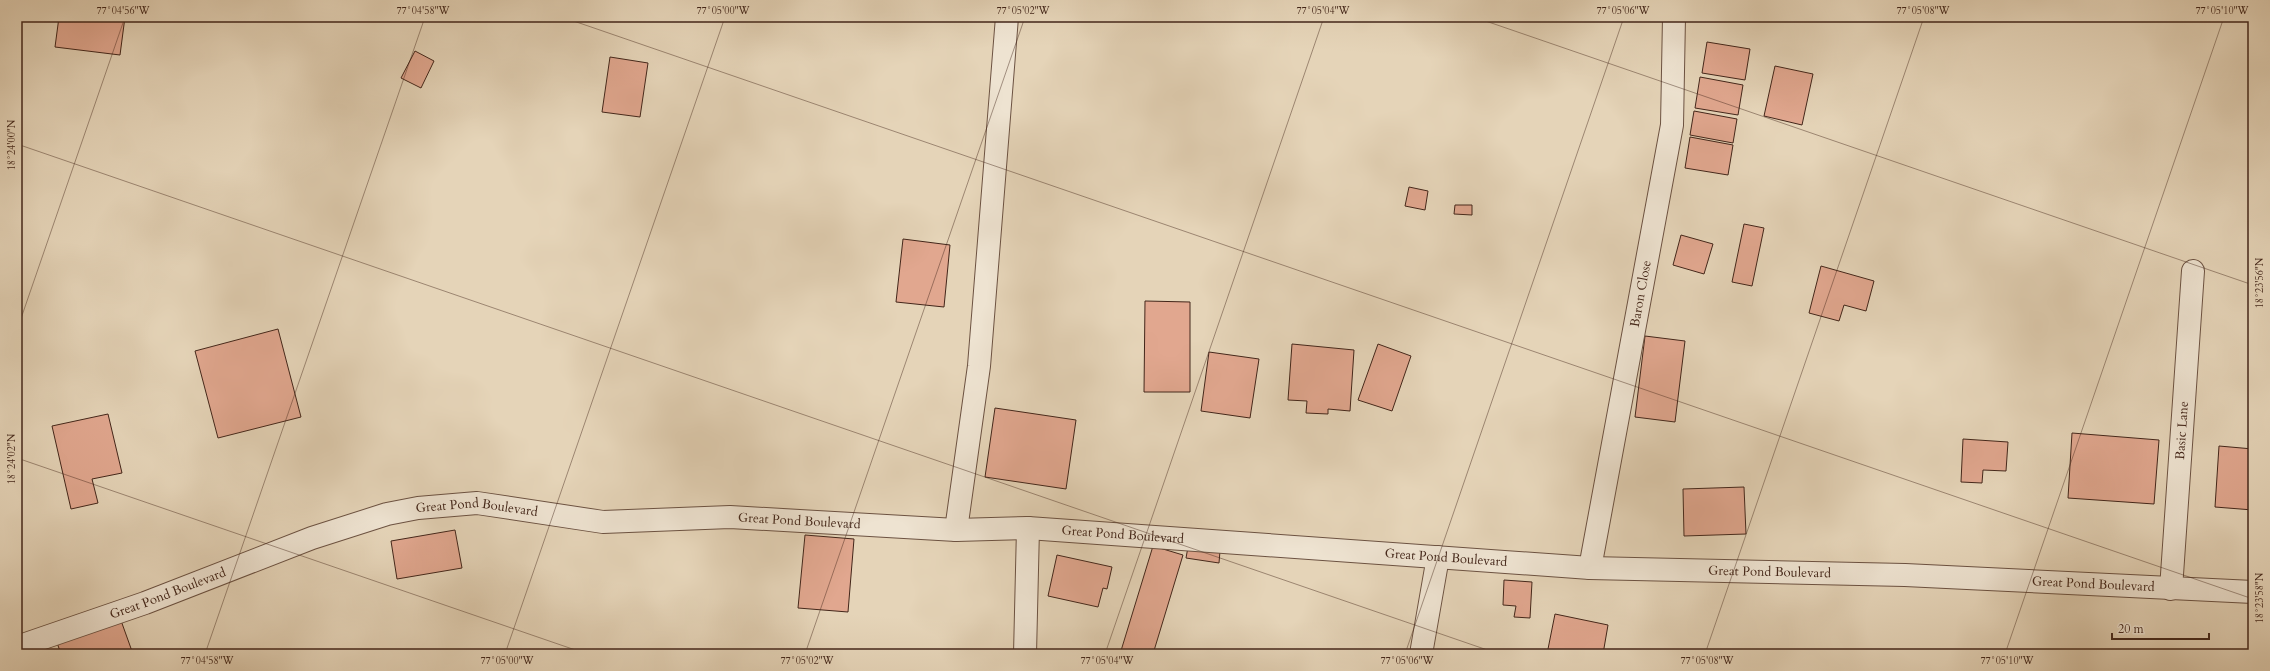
<svg xmlns="http://www.w3.org/2000/svg" width="2270" height="671" viewBox="0 0 2270 671" font-family="Cardo,serif">
	<rect width="100%" height="100%" fill="#e5d4b8"/>
	<filter id="stains"><feTurbulence type="fractalNoise" baseFrequency=".005" numOctaves="4"/><feColorMatrix values="0 0 0 0 .2 0 0 0 0 .09 0 0 0 0 .02 0 0 0 .5 -.17"/></filter>
	<radialGradient id="worn" r=".72"><stop offset=".6" stop-color="#630" stop-opacity="0"/><stop offset="1" stop-color="#630" stop-opacity=".3"/></radialGradient>
	<g fill="#e1a78f" stroke="#43261a">
		<polygon points="59,17 125,17 120,55 55,47"/>
		<polygon points="1707,42 1750,49 1745,80 1702,73"/>
		<polygon points="415,51 434,61 421,88 401,78"/>
		<polygon points="610,57 648,63 640,117 602,112"/>
		<polygon points="1775,66 1813,74 1802,125 1764,116"/>
		<polygon points="1700,77 1743,85 1738,115 1695,108"/>
		<polygon points="1694,111 1737,119 1733,143 1690,135"/>
		<polygon points="1690,137 1733,145 1728,175 1685,168"/>
		<polygon points="1409,187 1428,191 1425,210 1405,206"/>
		<polygon points="1455,205 1472,205 1472,215 1454,214"/>
		<polygon points="1744,224 1764,228 1752,286 1732,282"/>
		<polygon points="1681,235 1713,244 1704,274 1673,265"/>
		<polygon points="903,239 950,245 944,307 896,302"/>
		<polygon points="1821,266 1874,281 1866,311 1844,305 1839,321 1809,313"/>
		<polygon points="1145,301 1190,302 1190,392 1144,392"/>
		<polygon points="278,329 301,417 218,438 195,351"/>
		<polygon points="1645,336 1685,341 1675,422 1635,417"/>
		<polygon points="1292,344 1354,350 1350,411 1328,409 1328,414 1306,413 1307,401 1288,400"/>
		<polygon points="1378,344 1411,356 1392,411 1358,400"/>
		<polygon points="1209,352 1259,359 1250,418 1201,411"/>
		<polygon points="995,408 1076,420 1066,489 985,477"/>
		<polygon points="108,414 122,473 92,479 98,503 71,509 52,426"/>
		<polygon points="2072,433 2159,440 2154,504 2068,498"/>
		<polygon points="1963,439 2008,442 2006,471 1983,470 1982,483 1961,482"/>
		<polygon points="2219,446 2253,449 2253,510 2215,507"/>
		<polygon points="1744,487 1746,534 1684,536 1683,489"/>
		<polygon points="455,530 462,568 397,579 391,541"/>
		<polygon points="805,535 854,539 848,612 798,608"/>
		<polygon points="1153,546 1183,555 1153,654 1120,654"/>
		<polygon points="1188,547 1220,551 1219,563 1186,558"/>
		<polygon points="1057,555 1112,567 1107,589 1103,588 1098,607 1048,596"/>
		<polygon points="1504,580 1532,582 1530,618 1514,617 1516,606 1503,605"/>
		<polygon points="1555,614 1608,625 1603,654 1547,654"/>
		<polygon points="119,615 133,654 61,654 55,637"/>
	</g>
	<g fill="none" stroke-linecap="round" stroke-linejoin="round">
		<g stroke="#6c5242" stroke-width="24">
			<g id="minor">
				<polyline points="956,530 979,366 1007,17"/>
				<path id="s1" d="M1590 568 1672 125 1674 17"/>
				<path id="s2" d="M2171 589 2193 271"/>
				<polyline points="1025,654 1028,528"/>
				<polyline points="1421,654 1438,557"/>
			</g>
		</g>
		<g stroke="#6c5242" stroke-width="24">
			<g id="tertiary">
				<path id="s3" d="M17 647 145 603 312 538 387 514 418 508 477 503 603 522 730 517 956 530 1028 528 1590 568 1905 575 2253 592"/>
			</g>
		</g>
		<use href="#minor" stroke="#eee3d1" stroke-width="22"/>
		<use href="#tertiary" stroke="#eee3d1" stroke-width="22"/>
	</g>
	<path fill="none" stroke="#43261a" stroke-width="1" stroke-opacity="0.45" d="M562 17 2253 599M1474 17 2253 285M17 144 1499 654M17 330 125 17M17 458 587 654M205 654 425 17M505 654 725 17M805 654 1025 17M1105 654 1324 17M1405 654 1624 17M1705 654 1924 17M2005 654 2224 17"/>
	<g text-anchor="middle" dominant-baseline="central" stroke-width="3.5" stroke-linejoin="round" paint-order="stroke">
		<g font-size="13" fill="#43261a" stroke="#eee3d1">
			<text stroke="none"><textPath href="#s1" startOffset="279">Baron Close</textPath></text>
			<text stroke="none"><textPath href="#s2" startOffset="159">Basic Lane</textPath></text>
			<text stroke="none"><textPath href="#s3" startOffset="484">Great Pond Boulevard</textPath></text>
			<text stroke="none"><textPath href="#s3" startOffset="808">Great Pond Boulevard</textPath></text>
			<text stroke="none"><textPath href="#s3" startOffset="1132">Great Pond Boulevard</textPath></text>
			<text stroke="none"><textPath href="#s3" startOffset="1456">Great Pond Boulevard</textPath></text>
			<text stroke="none"><textPath href="#s3" startOffset="1780">Great Pond Boulevard</textPath></text>
			<text stroke="none"><textPath href="#s3" startOffset="2104">Great Pond Boulevard</textPath></text>
			<text stroke="none"><textPath href="#s3" startOffset="160">Great Pond Boulevard</textPath></text>
		</g>
	</g>
	<rect width="2270" height="671" fill="none" stroke="#e5d4b8" stroke-width="44"/>
	<path d="M2112 633v6h97v-6" fill="none" stroke="#43261a" stroke-width="2"/>
	<text x="2118" y="633" font-size="12" fill="#43261a" stroke="#eee3d1" stroke-width="3" paint-order="stroke">20 m</text>
	<rect x="22" y="22" width="2226" height="627" fill="none" stroke="#43261a" stroke-width="1.5"/>
	<g font-size="10" text-anchor="middle" fill="#43261a">
		<text x="123" y="14">77°04'56"W</text>
		<text x="423" y="14">77°04'58"W</text>
		<text x="723" y="14">77°05'00"W</text>
		<text x="1023" y="14">77°05'02"W</text>
		<text x="1323" y="14">77°05'04"W</text>
		<text x="1623" y="14">77°05'06"W</text>
		<text x="1923" y="14">77°05'08"W</text>
		<text x="2222" y="14">77°05'10"W</text>
		<text transform="translate(11 145) rotate(-90)" y="4">18°24'00"N</text>
		<text transform="translate(2259 283) rotate(-90)" y="4">18°23'56"N</text>
		<text transform="translate(11 459) rotate(-90)" y="4">18°24'02"N</text>
		<text transform="translate(2259 598) rotate(-90)" y="4">18°23'58"N</text>
		<text x="207" y="664">77°04'58"W</text>
		<text x="507" y="664">77°05'00"W</text>
		<text x="807" y="664">77°05'02"W</text>
		<text x="1107" y="664">77°05'04"W</text>
		<text x="1407" y="664">77°05'06"W</text>
		<text x="1707" y="664">77°05'08"W</text>
		<text x="2007" y="664">77°05'10"W</text>
	</g>
	<rect width="100%" height="100%" filter="url(#stains)"/>
	<rect width="100%" height="100%" fill="url(#worn)"/>
</svg>
